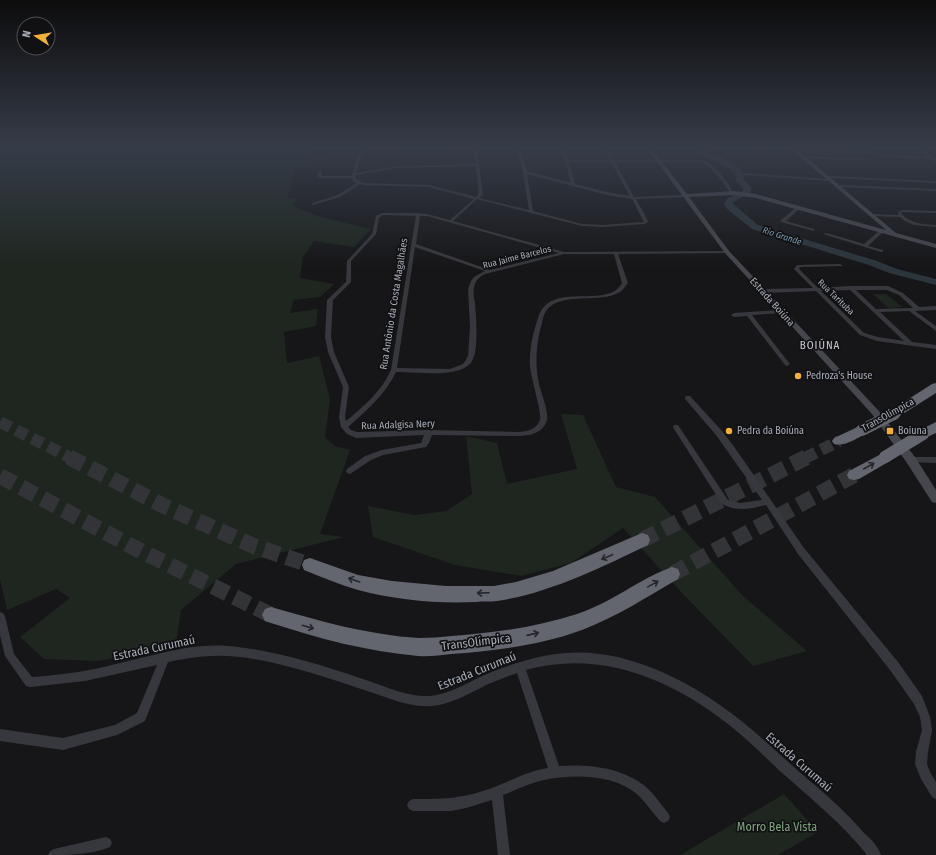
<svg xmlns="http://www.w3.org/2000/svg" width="936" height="855" viewBox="0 0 936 855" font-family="'Fira Sans Condensed',sans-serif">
	<rect width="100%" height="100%" fill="#161618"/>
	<g fill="#1e261f">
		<polygon points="14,148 322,148 306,154 307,156 336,156 325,163 296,168 287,198 297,198 293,206 317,216 371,229 354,247 314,241 303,257 300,278 334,284 320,297 294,300 290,313 318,309 316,326 284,332 287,363 319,356 330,399 325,437 335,446 350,450 320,534 344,537 236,564 181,610 176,644 99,661 44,659 20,637 70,598 56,589 7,610 0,579 0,150"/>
		<polygon points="873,294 886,294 902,307 888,308"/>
		<polygon points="561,414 583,415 616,487 655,497 743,596 807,651 753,666 682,593 623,528 571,563 521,576 455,565 373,537 368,506 415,515 446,511 472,494 466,436 497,443 507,484 577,469"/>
		<polygon points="784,794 818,832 778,855 680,855"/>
	</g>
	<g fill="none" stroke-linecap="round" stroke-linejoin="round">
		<polygon fill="#2c353c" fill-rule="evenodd" points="688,148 698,148 735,164 743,173 744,180 751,187 751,192 732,203 758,225 877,261 897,269 936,279 936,285 889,273 869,265 752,229 726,208 724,203 728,198 743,191 743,188 736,181 735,174 729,168"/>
		<g stroke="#333438" stroke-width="12" stroke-dasharray="12 6" stroke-linecap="butt">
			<polyline points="0,422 71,458"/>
			<polyline points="805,458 839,441"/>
		</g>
		<g stroke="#333438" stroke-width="16" stroke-dasharray="16 8" stroke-linecap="butt">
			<polyline points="69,457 164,506 254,546 310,565"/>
			<polyline points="0,476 133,547 271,615"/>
			<polyline points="642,540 807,457"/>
			<polyline points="672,574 854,475"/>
		</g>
		<g fill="#37383d" fill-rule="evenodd">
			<path d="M430 148H483L477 149 483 194 479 198 529 210 523 172 516 148H520L527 171 571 183 565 161 560 148H564L568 160H610L603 148H607L613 160H704C714 166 731 183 733 194H731C723 182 714 169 702 162H615L634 197 684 195 686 196 684 197 636 199 647 219 648 222 645 224 603 227 582 226 477 199 453 221 564 252 727 251 729 252 727 253 618 254 628 283C625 286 623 290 620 292 599 305 555 289 544 315 542 320 542 325 540 330 536 349 535 365 539 384 541 393 549 412 547 420 543 433 532 435 520 436L432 435 429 443 426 447 383 455 371 460 350 474 347 473 346 471 347 469 365 456 382 450 421 443 424 435 356 438 347 434 341 427 339 417 343 387 328 352 325 337 327 300 346 282 347 261 372 234 376 216 382 213H418L427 214 450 220 474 199 429 187 364 185 360 184 340 197 313 205 311 204 312 203 338 195 357 183 354 182 352 178H320L317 176 318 171 321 170 322 176H352L358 154 369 149ZM473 149 476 164 397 166 356 173 362 155 370 151ZM569 162H611L630 196 607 192 575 184ZM476 166 479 194 476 197 429 185 364 183 357 180 355 177 356 175 397 168ZM527 174 607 195 632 199 644 222 603 225 582 224 533 211ZM383 215 416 216 391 370C381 392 364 406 346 421L345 417 349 387 334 352 331 337 333 300 351 282V261L376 234 379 218ZM420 216H427L559 253 490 270 416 244ZM415 247 485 271 474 277 471 281 468 289 470 327 468 356 466 360 463 364 450 369 397 368ZM564 254H614L622 283C621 285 619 288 616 290 594 305 549 283 538 318 533 333 529 350 530 366 531 378 542 413 540 420 537 429 528 431 520 432L429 430 357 432 351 430 348 427C367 410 385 395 396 372 415 372 443 376 460 370 465 368 470 365 472 361 479 349 476 317 475 303 474 298 473 293 474 288 475 281 479 277 485 274Z"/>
			<polygon points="709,148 793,149 795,150 793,151 711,149"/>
			<polygon points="802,149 865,151 885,155 932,157 934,158 932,159 885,157 865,153 801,151"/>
			<polygon points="802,156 866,159 868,160 866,161 801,158"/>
			<polygon points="745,173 829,179 831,180 829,181 744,175 744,173"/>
			<polygon points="829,176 936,181 936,183 830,178 829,178"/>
			<polygon points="841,185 936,189 936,191 840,187 839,186"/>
			<polygon points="797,207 800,208 786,221 814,229 814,231 781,222 781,220"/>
			<path d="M902 210 936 211V213L903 212 901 213C910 224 923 224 936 225V227L914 225 905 221 900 217 871 216 869 215 871 214 898 215V212Z"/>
			<polygon points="880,230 884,231 868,246 883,250 883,252 881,252 823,234 827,233 864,244"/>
			<path d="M840 264 842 265V266L800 267 799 269 818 288 850 286H888L903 293 919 307 936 306V310L915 311 936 326V331L909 311 880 312 912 342 936 345V349L877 341 860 335 816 291 763 293 760 291 763 289 813 288 794 269 797 265ZM850 290 904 341 878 337 864 333 821 291ZM856 290H887L899 295 913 308 876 309Z"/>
			<polygon points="781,310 783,311 783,313 752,315 789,363 790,364 787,366 785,365 747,316 734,317 731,315 734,313"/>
			<path d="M686 396H690L722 431 735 448 804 548 898 662 922 696 930 717 932 730 928 752 927 764 930 772 936 782V799L932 797 921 779 915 764 916 752 922 730 920 717 914 704 890 670 798 554 766 505C750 509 737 512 722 504L674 429 673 427 674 425H678L728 500 740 503 762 500 716 435 686 400 685 398Z"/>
			<polygon points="911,457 936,457 936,463 908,462 907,460 908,458"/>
			<path d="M0 612 3 613 5 616 14 654 32 677C61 675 89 671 116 664 153 656 189 643 227 646 270 649 319 664 360 678 380 684 401 695 423 696 447 697 468 682 489 673 515 663 539 655 566 653 626 648 690 681 735 716 761 736 785 760 810 781 829 797 848 814 864 833 871 839 878 846 881 855H867C842 823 810 798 780 771 763 755 747 739 728 724 671 679 599 649 526 670L559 766C588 764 622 767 646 787 654 794 661 804 668 813L670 817 668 821 664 823 660 821C653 813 646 803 638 795 614 774 573 774 544 780 530 783 516 790 503 795L510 855H498L492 800 466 808 451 811H413L409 809 407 805 409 801 413 799C442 799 459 799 486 790 507 783 527 771 548 768L517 673C506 677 496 681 486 685 469 694 451 704 432 706 407 708 382 695 358 688 316 674 257 654 213 656 198 656 183 659 168 662L145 721 117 735 63 750 0 741V729L63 738 115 725 137 713 157 665 85 681 30 687 26 686 5 656 0 635Z"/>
			<path d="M106 837 110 839 112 843 110 847C90 855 69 855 48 855L50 851 54 849Z"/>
		</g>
		<g fill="#45474d" fill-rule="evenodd">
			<polygon points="647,148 651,148 687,194 734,191 756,194 886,230 790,148 795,148 896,233 936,244 936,248 756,198 734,195 689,197 729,251 878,410 915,457 936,490 936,503 932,502 907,463 872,414 725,253"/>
			<polygon points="915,148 920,148 936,159 936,162"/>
		</g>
		<g fill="#63666e" fill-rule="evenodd">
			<polygon points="936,383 936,393 898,417 894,418 890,417 888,414 890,411 932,384"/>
			<polygon points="936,422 936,433 923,439 918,437 916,434 918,431"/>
			<path d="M862 425 867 427 869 430 867 433C857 438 845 447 834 444L832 441 834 438Z"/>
			<polygon points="885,452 890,453 892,457 890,461 859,479 854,480 849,479 847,475 849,471"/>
			<path d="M642 533 648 535 650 540 648 545C600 568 550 593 497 601 490 602 483 601 476 602 437 604 396 600 358 590 340 585 322 577 304 570L302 565 304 560 310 558 358 575 392 581 446 586H494L516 582 553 571Z"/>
			<path d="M672 567 678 569 680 574 678 579C647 597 616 617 582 630 541 645 495 651 451 654 441 655 429 657 418 656 365 651 321 639 271 623L265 621 262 615 265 609 271 607C320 621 368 635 419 638 430 638 441 637 452 636 494 633 537 627 577 614 611 603 639 579 672 567Z"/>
		</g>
		<g stroke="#63666e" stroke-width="12">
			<polyline points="862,430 894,414"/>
			<polyline points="885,457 923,434"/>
		</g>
	</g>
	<defs><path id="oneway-shaft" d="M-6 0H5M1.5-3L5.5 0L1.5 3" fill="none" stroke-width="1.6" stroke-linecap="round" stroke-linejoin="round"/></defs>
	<g stroke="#26262a">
		<use href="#oneway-shaft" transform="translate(869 466) rotate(-30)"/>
		<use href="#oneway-shaft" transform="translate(607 557) rotate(157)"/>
		<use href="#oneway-shaft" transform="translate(354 580) rotate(-161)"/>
		<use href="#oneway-shaft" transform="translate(653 584) rotate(-29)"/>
		<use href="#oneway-shaft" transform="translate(483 593) rotate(178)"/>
		<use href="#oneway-shaft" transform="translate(308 627) rotate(16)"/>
		<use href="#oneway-shaft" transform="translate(533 634) rotate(-13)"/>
	</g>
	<linearGradient id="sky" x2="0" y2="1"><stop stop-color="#0c0c0d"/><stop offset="0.55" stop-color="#363c48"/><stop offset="1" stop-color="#363c48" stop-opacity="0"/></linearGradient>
	<rect width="936" height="268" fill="url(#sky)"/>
	<g fill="#f2b134" stroke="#111113" stroke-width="1.5">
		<circle cx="798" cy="376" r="4"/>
		<circle cx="729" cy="431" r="4"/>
		<rect x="886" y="427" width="8" height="8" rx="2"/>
	</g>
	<g text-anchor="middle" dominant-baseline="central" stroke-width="3.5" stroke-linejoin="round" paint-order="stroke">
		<g font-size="9" font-style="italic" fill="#7f9bb3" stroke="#111113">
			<text transform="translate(782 236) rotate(18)">Rio Grande</text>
		</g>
		<g font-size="9" fill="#a8adb8" stroke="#111113">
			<text transform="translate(517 257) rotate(-14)">Rua Jaime Barcelos</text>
			<text transform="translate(836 297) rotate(44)">Rua Tarituba</text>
		</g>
		<g font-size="10" fill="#a8adb8" stroke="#111113">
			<text transform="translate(772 302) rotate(48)">Estrada Boiúna</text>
			<text transform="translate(394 304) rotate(-81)">Rua Antônio da Costa Magalhães</text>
			<text transform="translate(888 415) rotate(-29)">TransOlímpica</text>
			<text transform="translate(398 425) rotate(-2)">Rua Adalgisa Nery</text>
		</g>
		<g font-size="10" fill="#a8adb8" stroke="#111113" text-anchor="start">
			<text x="806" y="376">Pedroza's House</text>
			<text x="737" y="431">Pedra da Boiúna</text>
			<text x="898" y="431">Boiuna</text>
		</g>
		<g font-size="11" letter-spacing="1" fill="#c9ccd4" stroke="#111113">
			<text x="820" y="345">BOIÚNA</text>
		</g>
		<g font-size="12" fill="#a8adb8" stroke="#111113">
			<text transform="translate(476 642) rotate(-7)">TransOlímpica</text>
			<text transform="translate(154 648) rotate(-12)">Estrada Curumaú</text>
			<text transform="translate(477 671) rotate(-22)">Estrada Curumaú</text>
			<text transform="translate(799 762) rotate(41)">Estrada Curumaú</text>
		</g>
		<g font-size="12" fill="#7fa381" stroke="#111113">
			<text x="777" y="827">Morro Bela Vista</text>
		</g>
	</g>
	<g transform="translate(36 36) rotate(282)"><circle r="19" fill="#111113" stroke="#4d4f55"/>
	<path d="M0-3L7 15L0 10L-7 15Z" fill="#f2b134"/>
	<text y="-6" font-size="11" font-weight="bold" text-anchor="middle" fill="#a8adb8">N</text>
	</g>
</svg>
